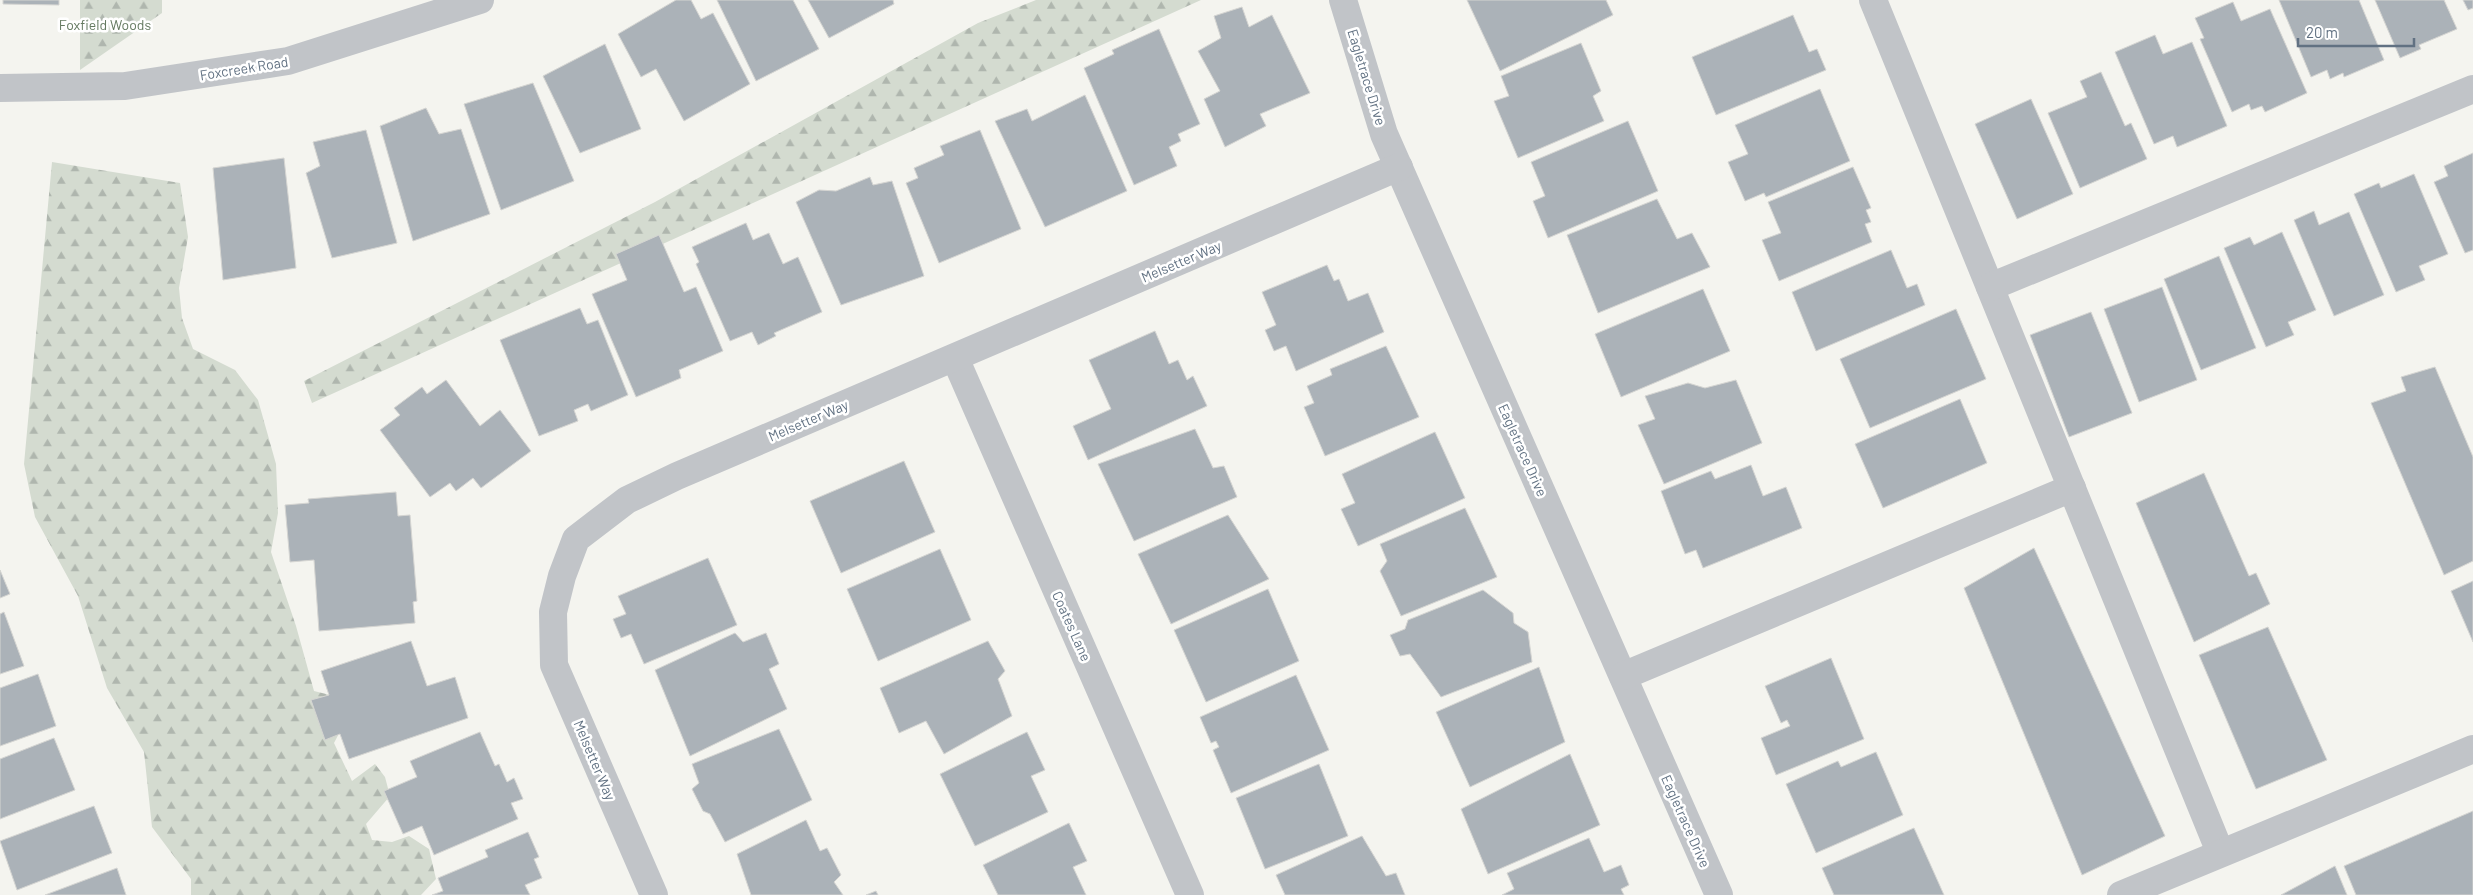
<svg xmlns="http://www.w3.org/2000/svg" width="2473" height="895" viewBox="0 0 2473 895" font-family="Barlow,sans-serif">
	<defs>
		<pattern id="forest-firs" width="22" height="20" patternUnits="userSpaceOnUse" patternTransform="scale(1.25)"><rect width="22" height="20" fill="#d4dbd0"/><path d="M5 1l3.5 6h-7zM16 11l3.5 6h-7z" fill="#afb6ae"/></pattern>
	</defs>
	<rect width="100%" height="100%" fill="#f4f4ef"/>
	<g fill="url(#forest-firs)">
		<polygon points="80,0 162,0 162,13 80,70"/>
		<polygon points="1036,0 1201,0 312,403 304,381 655,202 978,23"/>
		<polygon points="52,162 180,183 188,237 179,288 182,318 193,349 235,370 258,400 276,464 278,513 271,552 296,626 314,691 334,696 346,720 334,743 352,781 375,764 385,777 390,796 366,824 372,840 392,842 409,836 429,849 436,879 421,895 191,895 191,879 152,827 144,752 107,688 78,596 35,517 24,464"/>
	</g>
	<g fill="#abb2b8" stroke="#d5d5d2">
		<polygon points="3,0 59,0 59,5 3,4"/>
		<polygon points="676,0 691,0 701,19 713,13 750,84 684,121 656,69 641,77 618,34"/>
		<polygon points="717,0 793,0 819,49 756,81"/>
		<polygon points="808,0 893,0 894,4 829,38"/>
		<polygon points="1467,0 1606,0 1613,15 1500,71"/>
		<polygon points="2279,0 2359,0 2384,60 2344,77 2343,73 2330,79 2327,70 2311,77"/>
		<polygon points="2375,0 2444,0 2457,29 2419,45 2421,49 2400,58"/>
		<polygon points="2463,0 2473,0 2473,8 2468,10"/>
		<polygon points="2233,2 2241,21 2270,9 2307,93 2265,112 2262,106 2251,110 2249,104 2232,112 2200,39 2204,38 2195,18"/>
		<polygon points="1242,7 1249,27 1272,15 1310,93 1260,114 1266,126 1225,147 1204,99 1220,91 1198,51 1221,38 1214,16"/>
		<polygon points="1793,15 1809,52 1817,49 1826,70 1716,115 1692,57"/>
		<polygon points="1159,29 1200,124 1178,134 1181,141 1169,147 1177,166 1134,185 1084,68 1114,54 1112,50"/>
		<polygon points="2155,35 2163,54 2192,42 2227,126 2177,147 2173,136 2154,144 2115,52"/>
		<polygon points="1581,43 1601,91 1593,96 1604,121 1518,158 1494,101 1509,96 1501,76"/>
		<polygon points="605,44 641,129 580,153 543,76"/>
		<polygon points="2101,72 2125,126 2131,123 2147,159 2080,188 2048,113 2087,97 2080,81"/>
		<polygon points="533,83 574,181 501,210 464,104"/>
		<polygon points="1820,89 1850,161 1766,197 1764,193 1745,201 1728,162 1748,154 1735,125"/>
		<polygon points="1085,95 1127,191 1045,227 995,121 1027,109 1032,121"/>
		<polygon points="2031,99 2073,194 2017,219 1975,124"/>
		<polygon points="426,108 439,134 461,129 490,214 413,241 380,126"/>
		<polygon points="1628,121 1658,191 1548,238 1533,201 1545,196 1531,162"/>
		<polygon points="366,130 397,243 332,258 306,173 320,166 313,142"/>
		<polygon points="980,130 1021,229 939,263 906,183 918,178 914,168 944,155 940,146"/>
		<polygon points="2473,153 2473,250 2465,253 2434,182 2448,176 2444,166"/>
		<polygon points="284,158 296,268 223,280 213,168"/>
		<polygon points="1853,167 1871,208 1866,210 1871,222 1865,224 1872,242 1779,281 1762,240 1781,233 1768,202"/>
		<polygon points="2414,174 2448,254 2419,266 2425,280 2396,292 2354,194 2379,183 2381,188"/>
		<polygon points="870,177 873,185 892,181 924,276 841,305 796,202 819,190 836,191"/>
		<polygon points="1657,199 1677,239 1692,233 1710,267 1598,313 1567,235"/>
		<polygon points="2314,211 2319,225 2349,212 2384,295 2334,316 2294,220"/>
		<polygon points="746,223 753,240 769,233 783,264 798,257 822,312 774,333 776,336 758,345 752,332 730,341 696,264 699,262 692,247"/>
		<polygon points="2282,232 2316,310 2288,322 2294,335 2266,347 2224,248 2250,237 2254,245"/>
		<polygon points="659,235 684,292 696,287 723,351 679,370 681,378 636,397 592,294 627,280 616,254"/>
		<polygon points="1891,250 1907,288 1917,284 1925,305 1816,351 1792,292"/>
		<polygon points="2219,256 2256,348 2201,370 2164,279"/>
		<polygon points="1327,265 1334,281 1339,279 1348,301 1368,293 1384,332 1296,371 1286,346 1274,351 1265,330 1276,325 1262,292"/>
		<polygon points="2162,287 2197,380 2139,402 2104,309"/>
		<polygon points="1703,289 1730,351 1621,397 1595,334"/>
		<polygon points="580,308 587,324 598,320 628,395 591,411 588,404 574,410 578,421 539,436 500,340"/>
		<polygon points="1956,309 1986,379 1870,428 1840,359"/>
		<polygon points="2091,312 2132,413 2069,437 2030,335"/>
		<polygon points="1155,331 1169,364 1178,360 1187,380 1193,376 1207,406 1088,460 1073,426 1111,409 1089,360"/>
		<polygon points="1386,346 1419,417 1325,456 1304,407 1314,403 1307,386 1332,375 1330,369"/>
		<polygon points="2435,367 2473,457 2473,561 2444,575 2371,403 2406,391 2401,377"/>
		<polygon points="446,380 480,426 500,410 531,451 481,488 473,478 456,491 450,483 430,497 380,430 400,415 394,408 422,387 427,394"/>
		<polygon points="1736,380 1762,443 1664,484 1638,425 1655,419 1645,396 1688,383 1705,388"/>
		<polygon points="1960,399 1987,463 1883,508 1855,444"/>
		<polygon points="1195,429 1213,468 1224,466 1237,497 1134,541 1098,464"/>
		<polygon points="1435,432 1465,498 1358,546 1341,509 1355,503 1342,474"/>
		<polygon points="904,461 935,532 841,573 810,501"/>
		<polygon points="1751,465 1763,496 1786,487 1802,528 1703,568 1696,550 1685,554 1661,491 1711,471 1715,479"/>
		<polygon points="2204,473 2249,576 2256,573 2270,604 2194,642 2136,503"/>
		<polygon points="396,492 398,516 410,515 417,601 413,602 415,623 319,631 314,560 290,562 285,505 309,503 308,499"/>
		<polygon points="1465,508 1497,577 1401,616 1380,571 1387,561 1380,544"/>
		<polygon points="1228,515 1269,579 1171,624 1138,554"/>
		<polygon points="2034,548 2165,836 2082,875 1964,588"/>
		<polygon points="940,549 971,620 878,661 847,589"/>
		<polygon points="708,558 737,625 644,664 631,634 621,638 613,619 626,614 618,596"/>
		<polygon points="0,570 10,594 0,598"/>
		<polygon points="2473,581 2473,642 2451,591"/>
		<polygon points="1268,589 1299,661 1206,702 1174,630"/>
		<polygon points="1483,590 1513,613 1514,623 1528,632 1532,662 1441,697 1410,654 1400,656 1390,635 1405,629 1408,620"/>
		<polygon points="4,612 24,666 0,674 0,614"/>
		<polygon points="2268,627 2327,760 2256,789 2199,655"/>
		<polygon points="735,633 743,642 766,633 779,664 769,669 787,709 690,756 655,670"/>
		<polygon points="411,641 427,686 455,677 468,718 349,759 340,734 325,740 311,700 329,695 321,671"/>
		<polygon points="988,641 1005,671 998,679 1012,716 944,754 926,721 899,733 880,688"/>
		<polygon points="1831,658 1864,739 1776,775 1761,738 1790,726 1787,720 1781,723 1765,686"/>
		<polygon points="1539,667 1565,742 1470,787 1436,712"/>
		<polygon points="38,674 56,726 0,746 0,688"/>
		<polygon points="1296,675 1329,750 1231,793 1213,750 1219,747 1216,741 1211,743 1200,717"/>
		<polygon points="779,729 812,800 725,842 710,814 703,811 692,789 699,783 692,764"/>
		<polygon points="480,732 495,766 499,764 507,782 514,778 523,799 511,803 518,819 434,855 422,826 403,834 384,791 417,777 410,761"/>
		<polygon points="1027,732 1045,770 1031,776 1048,812 975,846 940,774"/>
		<polygon points="54,738 75,790 0,819 0,759"/>
		<polygon points="1876,752 1903,815 1816,853 1786,784 1838,761 1841,767"/>
		<polygon points="1570,754 1600,825 1488,874 1461,809"/>
		<polygon points="1319,764 1348,836 1265,869 1236,798"/>
		<polygon points="94,806 112,853 17,890 0,841"/>
		<polygon points="2473,811 2473,895 2356,895 2344,866"/>
		<polygon points="806,820 820,851 827,848 841,875 834,882 843,895 751,895 737,854"/>
		<polygon points="1069,823 1087,861 1073,867 1086,895 998,895 983,865"/>
		<polygon points="1914,828 1944,895 1834,895 1822,868"/>
		<polygon points="528,832 539,857 534,859 542,878 525,885 530,895 432,895 443,891 438,878 488,857 485,850"/>
		<polygon points="1362,836 1386,876 1396,873 1405,895 1285,895 1276,875"/>
		<polygon points="1589,838 1604,872 1621,865 1629,885 1621,889 1624,895 1502,895 1514,889 1507,873"/>
		<polygon points="2335,866 2347,895 2281,895"/>
		<polygon points="117,868 126,895 45,895"/>
		<polygon points="876,891 878,895 866,895"/>
	</g>
	<g fill="none" stroke-linecap="round" stroke-linejoin="round">
		<g stroke="#c1c4c8" stroke-width="28">
			<polyline points="1343,0 1384,134 1719,895"/>
			<polyline points="1873,0 2220,852"/>
			<polyline points="0,88 125,86 288,61 480,0"/>
			<polyline points="1990,287 2473,89"/>
			<polyline points="955,358 1190,895"/>
			<polyline points="1623,676 2072,488"/>
			<polyline points="654,895 554,665 553,612 562,576 576,539 627,500 677,476 1399,167"/>
			<polyline points="2121,895 2473,749"/>
		</g>
	</g>
	<g text-anchor="middle" dominant-baseline="central" stroke-width="5" stroke-linejoin="round" paint-order="stroke">
		<g font-size="14" fill="#647960" stroke="#fff">
			<text x="105" y="24">Foxfield Woods</text>
		</g>
		<g font-size="14" fill="#617182" stroke="#fff">
			<text transform="translate(244 68) rotate(-9)">Foxcreek Road</text>
			<text transform="translate(1367 77) rotate(73)">Eagletrace Drive</text>
			<text transform="translate(1181 261) rotate(-23)">Melsetter Way</text>
			<text transform="translate(808 420) rotate(-23)">Melsetter Way</text>
			<text transform="translate(1523 450) rotate(66)">Eagletrace Drive</text>
			<text transform="translate(1072 626) rotate(66)">Coates Lane</text>
			<text transform="translate(595 760) rotate(67)">Melsetter Way</text>
			<text transform="translate(1686 821) rotate(66)">Eagletrace Drive</text>
		</g>
	</g>
	<path d="M2298 38v8h116v-8" fill="none" stroke="#617182" stroke-width="2.5"/>
	<text x="2306" y="38" font-size="15" fill="#617182" stroke="#ffffff" stroke-width="4" paint-order="stroke">20 m</text>
</svg>
